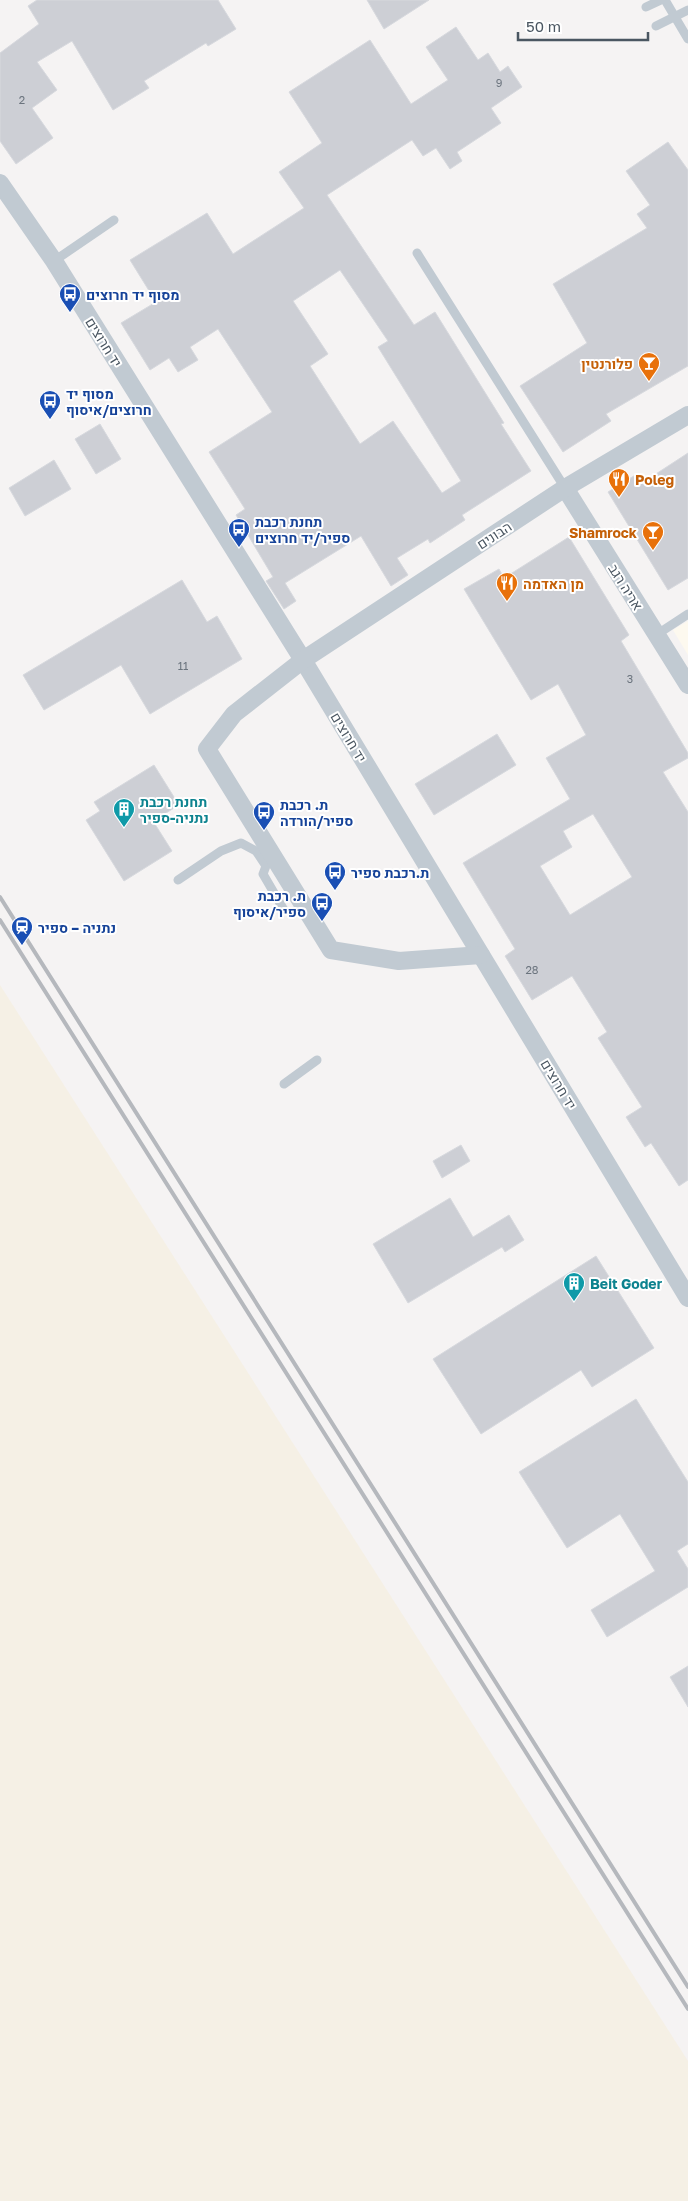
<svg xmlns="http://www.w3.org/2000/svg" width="688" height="2201" viewBox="0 0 688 2201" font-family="'Golos Text',Heebo,sans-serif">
	<rect width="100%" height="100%" fill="#f5f3f3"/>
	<polygon fill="#fdf9ef" points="688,621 688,655 673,630"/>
	<polygon fill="#f5f0e5" points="0,985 688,2061 688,2201 0,2201"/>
	<g fill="#cdcfd5" stroke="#d7d9de" fill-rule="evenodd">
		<polygon points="37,0 218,0 236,29 208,46 206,43 144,81 149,88 113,110 72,41 37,62 57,90 32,108 53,138 16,164 0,141 0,53 39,24 28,6"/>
		<polygon points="367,0 429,0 384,29"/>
		<path d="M456 27 478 60 488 53 500 72 508 66 522 87 491 108 501 123 457 152 462 161 450 169 436 148 423 156 412 140 327 195 414 325 435 312 504 423 501 424 531 471 462 515 465 520 430 543 428 539 397 558 408 575 391 586 361 536 285 583 296 601 284 609 266 581 273 577 236 515 245 509 209 452 272 412 218 329 190 347 198 360 178 372 169 358 150 370 121 323 156 302 130 260 207 213 233 254 304 208 279 172 322 143 289 92 370 40 411 104 448 80 426 47ZM340 270 388 341 378 347 461 481 442 493 393 421 360 444 310 366 328 354 293 301Z"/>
		<polygon points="668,142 688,170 688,366 606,414 611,421 563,452 520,386 587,343 553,284 647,228 637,214 650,205 626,171"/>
		<polygon points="100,424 121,459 96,474 75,439"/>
		<polygon points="688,453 688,578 668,590 608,492 637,474 642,483"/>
		<polygon points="54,460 71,489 25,516 9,488"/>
		<path d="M569 537 629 635 621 641 688 753V758L663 772 688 812V1180L679 1186 651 1143 645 1147 626 1117 642 1107 598 1038 607 1032 572 976 532 1000 505 956 515 949 463 863 570 799 546 758 586 735 558 684 531 700 464 589 499 569 504 578ZM593 814 632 877 570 915 540 866 572 847 563 831Z"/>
		<polygon points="182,580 207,622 217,616 242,659 150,714 121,665 44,710 23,675"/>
		<polygon points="497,734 516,765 434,815 415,784"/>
		<polygon points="154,765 179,805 153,821 172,851 124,881 86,820 100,811 94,802"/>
		<polygon points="461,1145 470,1161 442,1178 433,1161"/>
		<polygon points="450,1198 473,1237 509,1215 524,1240 505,1252 502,1247 408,1303 373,1244"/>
		<polygon points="596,1256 654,1348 592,1387 581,1370 481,1434 433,1359"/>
		<polygon points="636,1399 688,1482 688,1544 677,1551 688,1569 688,1587 607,1637 591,1610 655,1571 620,1514 567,1548 519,1472"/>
		<polygon points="688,1666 688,1707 670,1677"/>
	</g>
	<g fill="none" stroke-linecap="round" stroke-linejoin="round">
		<g stroke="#c1cad2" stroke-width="9">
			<polyline points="665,0 688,39"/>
			<polyline points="646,7 661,0"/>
			<polyline points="656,26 688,10"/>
			<polyline points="417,253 565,488"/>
			<polyline points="54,261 114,220"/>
			<polyline points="656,635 688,614"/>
			<polyline points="178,880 221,851 241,843 256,851 266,866 263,874 284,910"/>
			<polyline points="284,1084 317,1060"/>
		</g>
		<g stroke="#c1cad2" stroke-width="18">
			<polyline points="0,183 54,261 303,660 688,1298"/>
			<polyline points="565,488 688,685"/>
			<polyline points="481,955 399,961 331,950 207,749 234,714 303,660 565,488 688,415"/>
		</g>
		<g stroke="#b5b8bd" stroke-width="4">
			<polyline points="0,897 688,1987"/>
			<polyline points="0,920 688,2009"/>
		</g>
	</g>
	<defs>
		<g id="bus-pin" transform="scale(1.125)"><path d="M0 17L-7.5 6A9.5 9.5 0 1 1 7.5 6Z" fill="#1a4fb4" stroke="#fff"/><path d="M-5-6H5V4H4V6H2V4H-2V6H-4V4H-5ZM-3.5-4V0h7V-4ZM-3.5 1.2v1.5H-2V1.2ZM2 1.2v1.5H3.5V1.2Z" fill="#fff"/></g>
		<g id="bar-pin" transform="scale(1.125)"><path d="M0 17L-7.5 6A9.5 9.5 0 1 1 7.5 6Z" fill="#e8710a" stroke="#fff"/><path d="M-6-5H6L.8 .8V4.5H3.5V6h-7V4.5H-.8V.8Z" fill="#fff"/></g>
		<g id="restaurant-pin" transform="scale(1.125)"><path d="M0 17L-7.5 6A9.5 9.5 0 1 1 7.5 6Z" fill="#e8710a" stroke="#fff"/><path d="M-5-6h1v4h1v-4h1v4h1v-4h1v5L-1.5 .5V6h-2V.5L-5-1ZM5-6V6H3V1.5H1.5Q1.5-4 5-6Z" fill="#fff"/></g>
		<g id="building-pin" transform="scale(1.125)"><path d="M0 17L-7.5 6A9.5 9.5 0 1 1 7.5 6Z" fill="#0f9aa8" stroke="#fff"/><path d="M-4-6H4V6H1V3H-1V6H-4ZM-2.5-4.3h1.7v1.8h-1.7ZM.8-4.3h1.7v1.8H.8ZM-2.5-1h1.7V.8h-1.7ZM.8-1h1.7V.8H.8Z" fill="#fff"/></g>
		<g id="station-pin" transform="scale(1.125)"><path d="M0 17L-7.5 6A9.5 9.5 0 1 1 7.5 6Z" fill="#1a4fb4" stroke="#fff"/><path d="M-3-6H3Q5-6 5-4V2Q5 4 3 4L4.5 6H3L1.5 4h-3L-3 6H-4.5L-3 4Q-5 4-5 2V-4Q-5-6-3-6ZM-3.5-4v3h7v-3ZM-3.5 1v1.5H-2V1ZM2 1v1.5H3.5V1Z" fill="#fff"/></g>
	</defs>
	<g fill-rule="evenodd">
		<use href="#bus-pin" x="70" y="294"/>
		<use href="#bar-pin" x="649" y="363"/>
		<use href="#bus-pin" x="50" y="401"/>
		<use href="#restaurant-pin" x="619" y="479"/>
		<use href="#bus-pin" x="239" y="529"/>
		<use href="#bar-pin" x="653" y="532"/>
		<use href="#restaurant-pin" x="507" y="583"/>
		<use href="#building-pin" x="124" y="809"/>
		<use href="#bus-pin" x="264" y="812"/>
		<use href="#bus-pin" x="335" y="872"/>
		<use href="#bus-pin" x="322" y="903"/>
		<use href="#station-pin" x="22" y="927"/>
		<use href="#building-pin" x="574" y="1283"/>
	</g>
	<g text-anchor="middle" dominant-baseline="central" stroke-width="4" stroke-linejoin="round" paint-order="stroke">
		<g font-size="11" fill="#6b747e">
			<text x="499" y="82">9</text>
			<text x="22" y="99">2</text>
			<text x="183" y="665">11</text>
			<text x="630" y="678">3</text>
			<text x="532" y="969">28</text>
		</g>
		<g font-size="14" font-weight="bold" fill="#164399" stroke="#fff" text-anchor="start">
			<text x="86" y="294">מסוף יד חרוצים</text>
			<text x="66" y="393">מסוף יד<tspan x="66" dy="16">חרוצים/איסוף</tspan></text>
			<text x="255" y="521">תחנת רכבת<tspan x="255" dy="16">ספיר/יד חרוצים</tspan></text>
			<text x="280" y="804">ת. רכבת<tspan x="280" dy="16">ספיר/הורדה</tspan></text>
			<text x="351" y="872">ת.רכבת ספיר</text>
			<text x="306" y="895" text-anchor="end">ת. רכבת<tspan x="306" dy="16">ספיר/איסוף</tspan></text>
			<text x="38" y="927">נתניה – ספיר</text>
		</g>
		<g font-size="14" fill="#4a5661" stroke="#fff">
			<text transform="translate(104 342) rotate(58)">יד חרוצים</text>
			<text transform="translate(494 535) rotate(-33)">הבונים</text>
			<text transform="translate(626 587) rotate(58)">אריה רגב</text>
			<text transform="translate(349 737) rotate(59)">יד חרוצים</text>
			<text transform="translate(559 1084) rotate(59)">יד חרוצים</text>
		</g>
		<g font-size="14" font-weight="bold" fill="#c56008" stroke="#fff" text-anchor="end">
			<text x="633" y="363">פלורנטין</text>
			<text x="635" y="479" text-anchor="start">Poleg</text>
			<text x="637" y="532">Shamrock</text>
			<text x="523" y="583" text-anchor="start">מן האדמה</text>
		</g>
		<g font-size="14" font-weight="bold" fill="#0d838f" stroke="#fff" text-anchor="start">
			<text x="140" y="801">תחנת רכבת<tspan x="140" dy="16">נתניה-ספיר</tspan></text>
			<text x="590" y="1283">Beit Goder</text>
		</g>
	</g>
	<path d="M518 32v8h130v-8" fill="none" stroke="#4a5661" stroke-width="2.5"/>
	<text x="526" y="32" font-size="15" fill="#4a5661" stroke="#ffffff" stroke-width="4" paint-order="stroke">50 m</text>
</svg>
